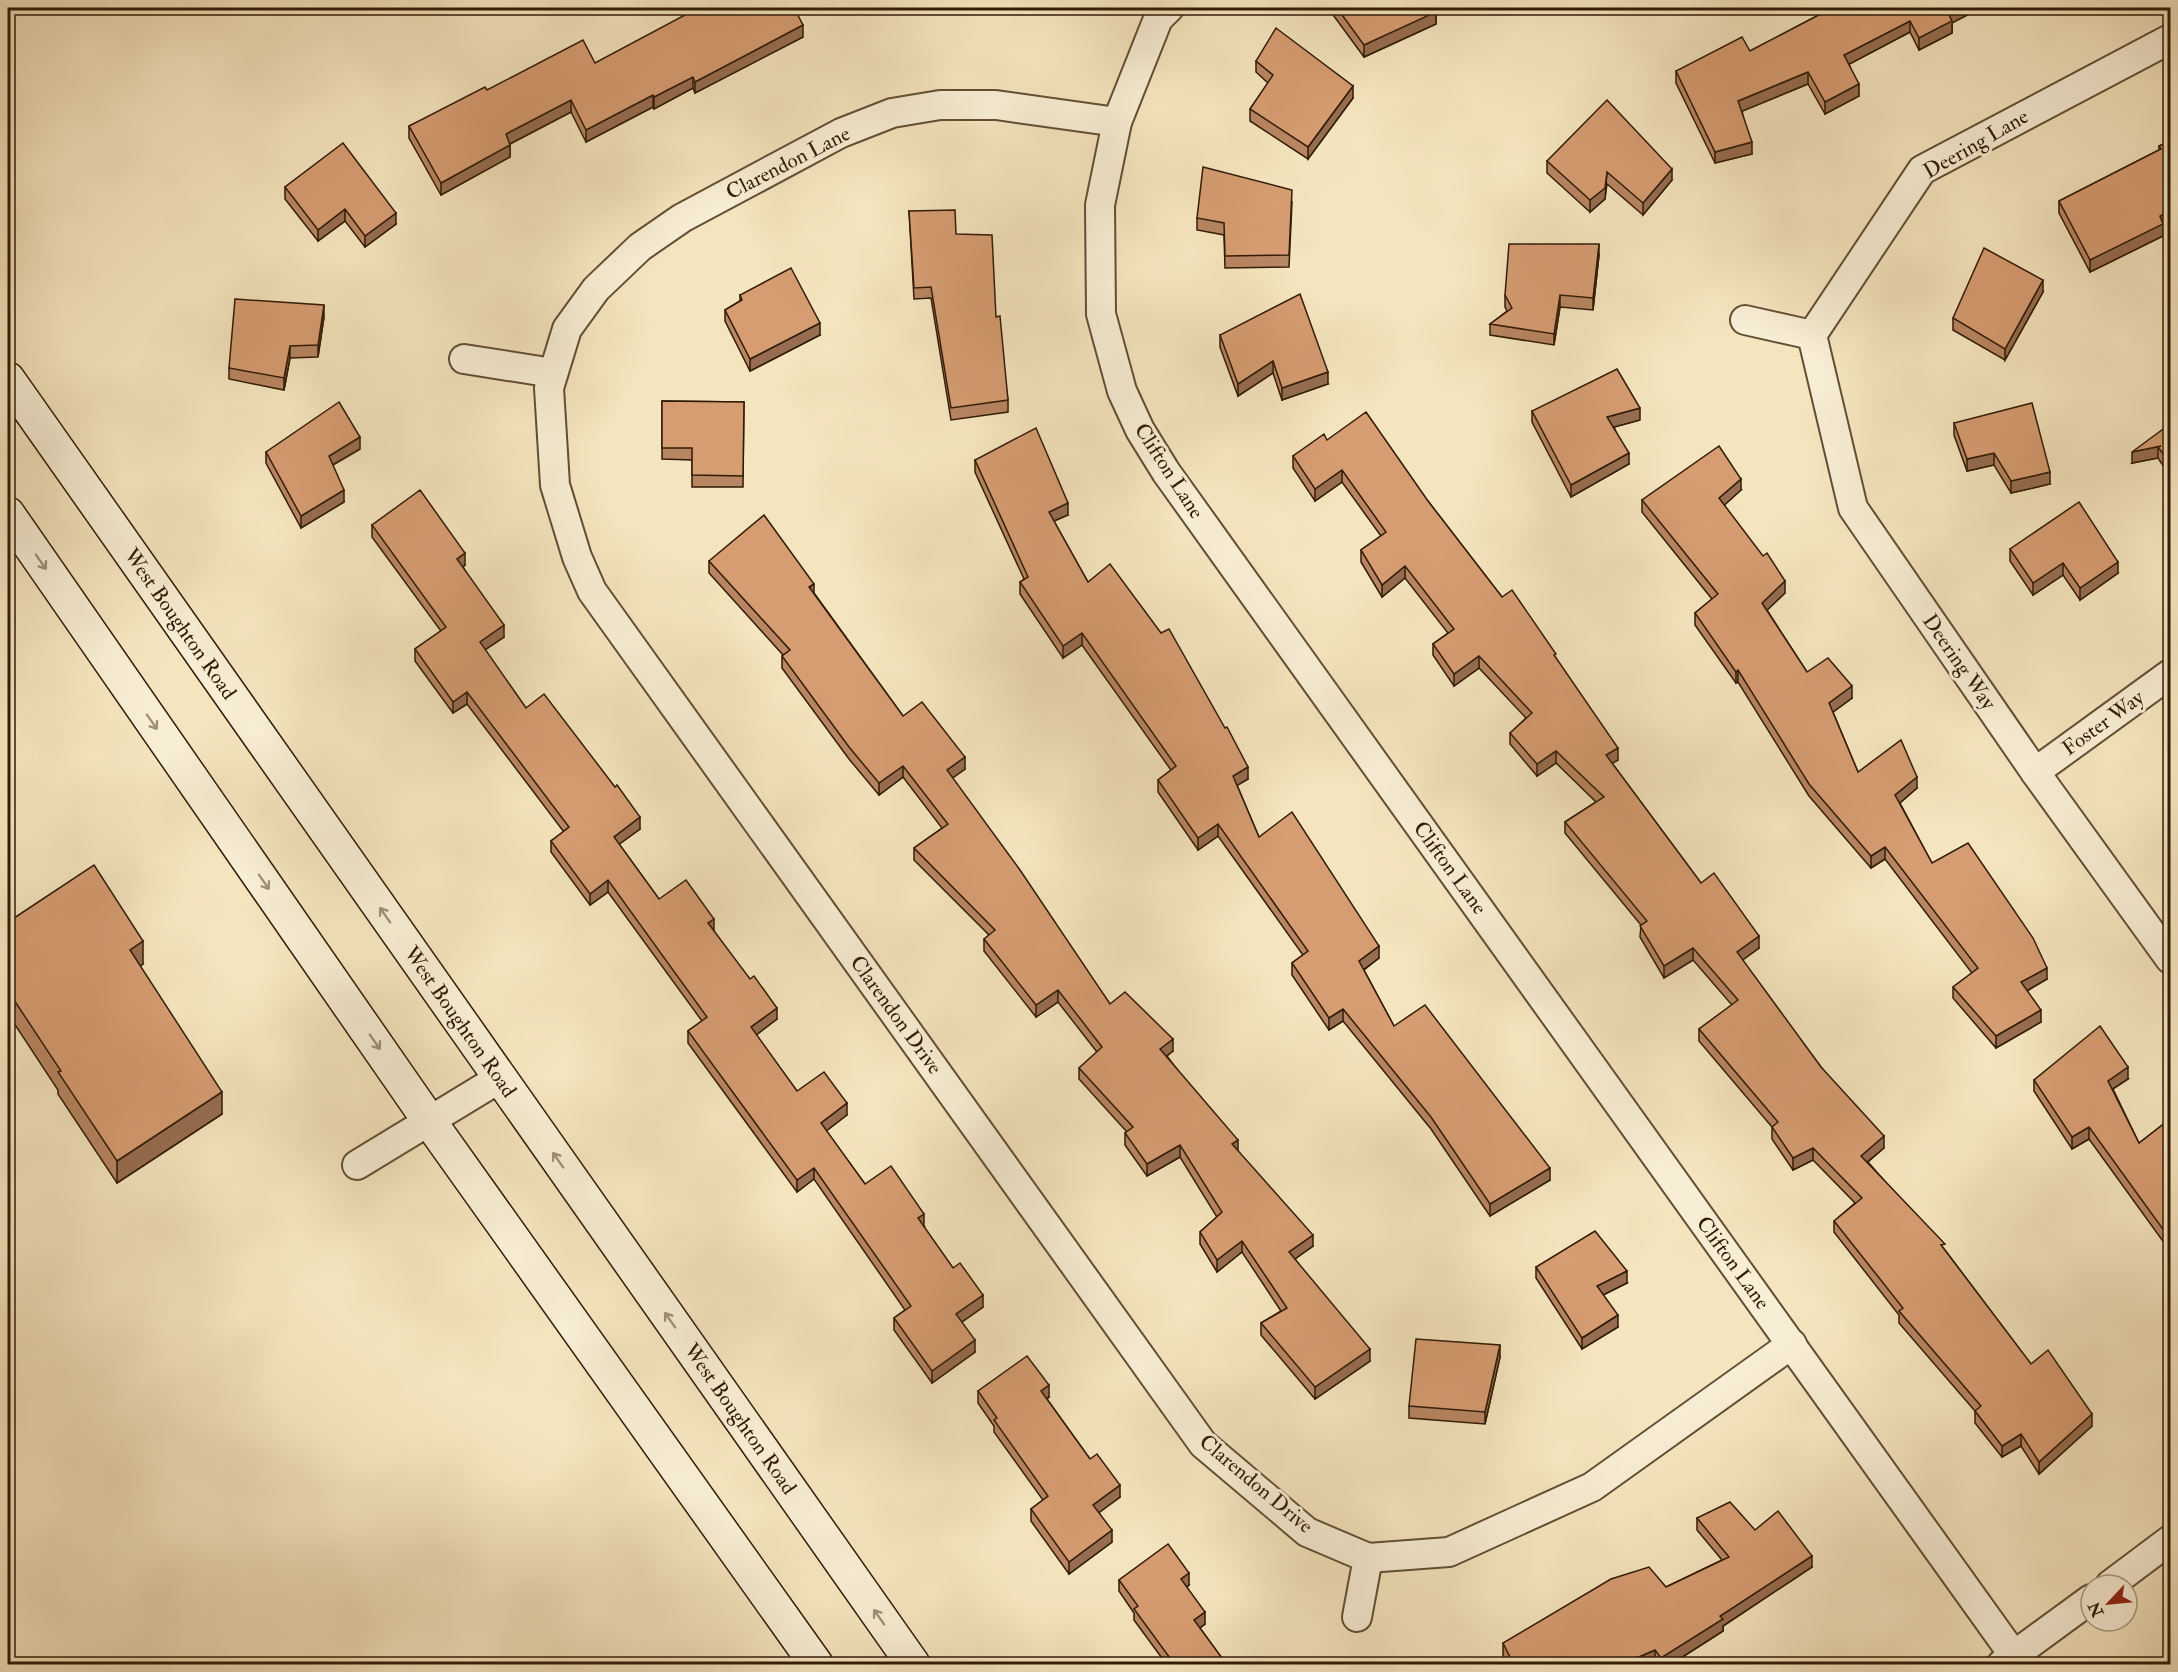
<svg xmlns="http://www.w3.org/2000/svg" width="2178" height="1672" viewBox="0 0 2178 1672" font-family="'IM FELL Double Pica',serif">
	<rect width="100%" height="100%" fill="#f5e5be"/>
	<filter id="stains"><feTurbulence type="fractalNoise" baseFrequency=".00333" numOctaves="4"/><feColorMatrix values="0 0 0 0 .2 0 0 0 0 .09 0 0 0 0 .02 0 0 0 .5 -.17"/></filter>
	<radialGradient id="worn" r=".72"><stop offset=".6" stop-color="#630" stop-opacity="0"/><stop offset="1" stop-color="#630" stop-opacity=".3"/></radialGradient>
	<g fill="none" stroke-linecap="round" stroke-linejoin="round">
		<g stroke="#624e34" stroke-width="32">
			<g id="street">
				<polyline points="1169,8 1158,19 1117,122 1100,205 1101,314 1122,391 1140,430 1166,472 2020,1664"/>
				<polyline points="1117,122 996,105 940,105 892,113 841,133 682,218 640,247 596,289 567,329 549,388 555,485 577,557 592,591 1203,1444 1307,1532 1368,1558 1449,1552 1592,1487 1792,1344"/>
				<polyline points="1745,320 1812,335"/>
				<polyline points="1812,335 1853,508 2035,772 2170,959"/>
				<polyline points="1812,335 1922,170 2170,39"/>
				<polyline points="464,359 553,373"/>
				<polyline points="2035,772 2170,674"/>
				<polyline points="357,1165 500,1078"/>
				<polyline points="2110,1585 2170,1540"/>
				<polyline points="1357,1617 1368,1558"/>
				<polyline points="2002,1664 2091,1599"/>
			</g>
		</g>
		<g stroke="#311b06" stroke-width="36">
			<g id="secondary">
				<polyline points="8,379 913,1664"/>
				<polyline points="8,514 430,1122 816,1664"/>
			</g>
		</g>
		<use href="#street" stroke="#f8eed5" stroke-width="28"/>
		<use href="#secondary" stroke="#f8eed5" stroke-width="33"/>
	</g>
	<g fill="#b88662" stroke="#311b06" stroke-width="1.5">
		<polygon points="1328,8 1446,8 1436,12 1436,24 1364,57"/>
		<polygon points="1832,8 1952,23 1952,33 1919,50 1910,32 1849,64 1859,96 1825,114 1808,84 1742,111 1752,154 1715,163 1676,83 1676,71 1750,51"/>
		<polygon points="803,37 695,93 693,88 654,109 653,107 586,142 571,112 510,144 510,157 441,195 409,138 409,126 487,90 595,63"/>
		<polygon points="1256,61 1353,98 1308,159 1250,121 1250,109 1268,83 1256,72"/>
		<polygon points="2170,141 2170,223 2163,227 2163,236 2090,272 2059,213 2059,201 2159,150 2159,146"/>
		<polygon points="1547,161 1672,180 1643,215 1607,184 1605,199 1590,212 1547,173"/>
		<polygon points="285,187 396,224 365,247 345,221 318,241 285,199"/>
		<polygon points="1292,202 1289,267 1225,268 1224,235 1197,230 1197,218"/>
		<polygon points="909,211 956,234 996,317 1008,400 1008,412 951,420 931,298 914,299"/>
		<polygon points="1599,255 1593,310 1560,307 1554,345 1490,335 1490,324 1507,311 1505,307 1505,295"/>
		<polygon points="2043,292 2005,360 1953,330 1953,318"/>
		<polygon points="740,295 820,335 750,371 725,321 725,310 740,301"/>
		<polygon points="324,317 318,357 290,358 284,390 229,379 229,368"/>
		<polygon points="1220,335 1328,384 1282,400 1273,373 1238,396 1220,347"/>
		<polygon points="662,401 744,402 743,487 692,487 692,460 662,459"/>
		<polygon points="1532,411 1640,420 1614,427 1629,464 1571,497 1532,422"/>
		<polygon points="1954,423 2050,484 2011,493 1994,465 1967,471 1954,435"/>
		<polygon points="2170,424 2170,476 2158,458 2132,463"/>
		<polygon points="1327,440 1428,501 1502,597 1556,658 1618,760 1612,763 1701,883 1759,948 1742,960 1821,1067 1884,1148 1868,1162 1945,1250 2031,1364 2092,1426 2039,1474 2021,1446 2002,1457 1975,1423 1975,1411 1899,1323 1899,1315 1834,1232 1834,1221 1855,1203 1813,1160 1793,1170 1772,1139 1772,1127 1699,1041 1699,1029 1732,1005 1693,960 1664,978 1640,937 1641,925 1565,833 1565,822 1596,802 1556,763 1537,776 1510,744 1510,733 1526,718 1479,668 1454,686 1433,655 1433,644 1448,633 1405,578 1382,597 1361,562 1361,550 1381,536 1342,482 1315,501 1293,468 1293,456"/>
		<polygon points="360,449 333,465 344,502 301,528 266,463 266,452"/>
		<polygon points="975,460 1068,515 1054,521 1088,582 1248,779 1237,785 1259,837 1379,958 1364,970 1394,1026 1550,1180 1490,1216 1431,1129 1343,1021 1329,1030 1292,975 1292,963 1303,955 1218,836 1198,850 1158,792 1158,780 1171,770 1082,645 1063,658 1020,594 1020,582 1024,579 975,472"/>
		<polygon points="1741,490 1724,505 1785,593 1767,610 1807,672 1852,698 1833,712 1858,772 1917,788 1900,803 1932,863 2047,979 2027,991 2041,1022 1996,1048 1953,998 1953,987 1972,973 1885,859 1871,868 1809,796 1738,682 1736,683 1695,625 1695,613 1712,599 1642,512 1642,500"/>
		<polygon points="372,525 465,565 463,567 504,637 485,650 526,708 640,829 619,844 659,899 714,931 777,1019 756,1035 797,1091 847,1115 826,1131 865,1184 924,1226 923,1226 953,1268 983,1307 962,1322 975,1352 932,1383 894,1330 894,1318 905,1310 814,1179 797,1192 688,1043 688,1031 702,1021 608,892 590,905 551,852 551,841 564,832 467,704 453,713 415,661 415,649 441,631 372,537"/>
		<polygon points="2010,549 2118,573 2080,600 2063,575 2033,595 2010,561"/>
		<polygon points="709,561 814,593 903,716 965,769 952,778 1110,1004 1173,1051 1167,1056 1238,1151 1313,1246 1295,1259 1370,1361 1315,1399 1261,1335 1261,1323 1281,1311 1242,1252 1217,1272 1200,1244 1200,1232 1217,1217 1180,1157 1147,1176 1125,1145 1125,1133 1127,1132 1079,1079 1079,1068 1097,1052 1058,1002 1036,1017 984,951 984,939 989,935 914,860 914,848 942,828 903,777 879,795 849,759 782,668 782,656 783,655 709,573"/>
		<polygon points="8,922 143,964 140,966 222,1114 117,1183 58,1094 58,1090 8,1014"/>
		<polygon points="2128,1079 2113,1089 2139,1143 2170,1119 2170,1251 2089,1139 2072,1149 2034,1091 2034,1080"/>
		<polygon points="1536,1267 1627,1283 1603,1295 1618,1327 1582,1349 1536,1278"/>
		<polygon points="2170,1278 2170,1302 2164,1295 2164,1283"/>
		<polygon points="1500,1357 1485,1424 1409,1418 1409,1406"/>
		<polygon points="978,1391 1049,1397 1047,1399 1090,1459 1120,1497 1099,1512 1112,1542 1069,1574 1031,1521 1031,1509 1043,1500 994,1432 994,1426 978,1403"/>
		<polygon points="1697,1518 1755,1530 1812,1567 1723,1626 1723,1631 1670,1665 1657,1665 1655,1662 1648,1665 1508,1665 1503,1655 1503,1643 1666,1587 1722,1560 1697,1530"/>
		<polygon points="1119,1580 1189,1585 1187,1587 1205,1624 1200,1628 1227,1665 1167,1665 1134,1620 1134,1613 1119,1591"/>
	</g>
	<g fill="#966d50" stroke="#311b06" stroke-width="1.5">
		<polygon points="1432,8 1446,8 1436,12 1436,24 1364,57 1364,45"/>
		<polygon points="1959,8 1981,8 1952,23 1952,33 1919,50 1919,38 1948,13"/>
		<polygon points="1910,21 1910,32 1844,67 1844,55"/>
		<polygon points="803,25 803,37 695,93 695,82"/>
		<polygon points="1808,72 1808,84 1738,113 1738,101"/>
		<polygon points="693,77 693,88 654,109 654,97"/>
		<polygon points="1859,84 1859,96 1825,114 1825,102"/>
		<polygon points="1353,86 1353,98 1308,159 1308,147"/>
		<polygon points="653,95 653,107 586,142 586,130"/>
		<polygon points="571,100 571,112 506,146 506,134"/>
		<polygon points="1752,142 1752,154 1715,163 1715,152"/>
		<polygon points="510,145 510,157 441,195 441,183"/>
		<polygon points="1672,169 1672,180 1643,215 1643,203"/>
		<polygon points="1607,172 1605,199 1590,212 1590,200"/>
		<polygon points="345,209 345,221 318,241 318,230"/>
		<polygon points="2170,211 2170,223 2163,227 2163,236 2090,272 2090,260 2160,216"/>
		<polygon points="396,213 396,224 365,247 365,236"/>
		<polygon points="1599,244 1599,255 1593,310 1593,298"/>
		<polygon points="2043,280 2043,292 2005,360 2005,349"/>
		<polygon points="1560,295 1560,307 1554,345 1554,334"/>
		<polygon points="324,305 324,317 318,357 318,345"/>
		<polygon points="820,323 820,335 750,371 750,359"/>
		<polygon points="290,346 290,358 284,390 284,378"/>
		<polygon points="1273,361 1273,373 1238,396 1238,384"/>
		<polygon points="1328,372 1328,384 1282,400 1282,388"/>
		<polygon points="1640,408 1640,420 1607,429 1607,417"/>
		<polygon points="360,437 360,449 329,467 329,456"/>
		<polygon points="2161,446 2158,447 2158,458 2132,463 2132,452"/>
		<polygon points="1629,453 1629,464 1571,497 1571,485"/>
		<polygon points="1994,453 1994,465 1967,471 1967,459"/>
		<polygon points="1342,470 1342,482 1315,501 1315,489"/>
		<polygon points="2050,472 2050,484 2011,493 2011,481"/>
		<polygon points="1741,479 1741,490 1719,510 1719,498"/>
		<polygon points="344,490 344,502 301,528 301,516"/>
		<polygon points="1068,503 1068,515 1049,523 1049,512"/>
		<polygon points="465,553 465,565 457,571 457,559"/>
		<polygon points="2118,562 2118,573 2080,600 2080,588"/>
		<polygon points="2063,563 2063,575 2033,595 2033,583"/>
		<polygon points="1405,566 1405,578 1382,597 1382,585"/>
		<polygon points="1785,581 1785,593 1762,615 1762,603"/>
		<polygon points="814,584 814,595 809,587"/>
		<polygon points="504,625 504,637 480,653 480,642"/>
		<polygon points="1082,633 1082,645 1063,658 1063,646"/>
		<polygon points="1479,656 1479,668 1454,686 1454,674"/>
		<polygon points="1738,670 1738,682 1736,683 1736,672"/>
		<polygon points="1852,686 1852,698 1829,715 1829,703"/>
		<polygon points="467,692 467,704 453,713 453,702"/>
		<polygon points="1618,748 1618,760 1606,767 1606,755"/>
		<polygon points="1556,751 1556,763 1537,776 1537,764"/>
		<polygon points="965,757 965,769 947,782 947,770"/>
		<polygon points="903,766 903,777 879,795 879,783"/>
		<polygon points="1248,767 1248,779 1233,788 1233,776"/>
		<polygon points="1917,777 1917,788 1895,807 1895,795"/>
		<polygon points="640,817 640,829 614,848 614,837"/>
		<polygon points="1218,824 1218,836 1198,850 1198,838"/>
		<polygon points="1885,847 1885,859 1871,868 1871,856"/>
		<polygon points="608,880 608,892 590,905 590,894"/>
		<polygon points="714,919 714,931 708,923"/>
		<polygon points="1759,936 1759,948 1737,964 1737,952"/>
		<polygon points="143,941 143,964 130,973 130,950"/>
		<polygon points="1379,946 1379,958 1359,973 1359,961"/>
		<polygon points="1693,948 1693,960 1664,978 1664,966"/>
		<polygon points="2047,968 2047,979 2021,994 2021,982"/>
		<polygon points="1058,990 1058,1002 1036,1017 1036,1005"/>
		<polygon points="777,1008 777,1019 751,1039 751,1027"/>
		<polygon points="1343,1009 1343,1021 1329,1030 1329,1018"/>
		<polygon points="2041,1010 2041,1022 1996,1048 1996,1036"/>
		<polygon points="1173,1039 1173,1051 1160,1061 1160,1049"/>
		<polygon points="2128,1067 2128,1079 2108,1092 2108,1081"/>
		<polygon points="222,1092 222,1114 117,1183 117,1161"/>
		<polygon points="847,1103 847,1115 821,1135 821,1123"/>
		<polygon points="2089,1127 2089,1139 2072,1149 2072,1137"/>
		<polygon points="1884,1136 1884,1148 1861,1167 1861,1156"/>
		<polygon points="1238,1140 1238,1152 1232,1144"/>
		<polygon points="1180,1145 1180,1157 1147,1176 1147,1164"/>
		<polygon points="1813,1148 1813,1160 1793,1170 1793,1158"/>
		<polygon points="814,1168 814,1179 797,1192 797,1180"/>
		<polygon points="1550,1168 1550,1180 1490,1216 1490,1204"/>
		<polygon points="924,1214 924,1226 918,1230 918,1218"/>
		<polygon points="1313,1235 1313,1246 1289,1263 1289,1252"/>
		<polygon points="1242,1241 1242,1252 1217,1272 1217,1260"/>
		<polygon points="1627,1271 1627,1283 1597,1298 1597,1286"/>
		<polygon points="983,1295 983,1307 956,1326 956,1314"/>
		<polygon points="1618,1315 1618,1327 1582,1349 1582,1338"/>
		<polygon points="975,1340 975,1352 932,1383 932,1371"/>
		<polygon points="1500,1345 1500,1357 1485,1424 1485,1412"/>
		<polygon points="1370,1349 1370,1361 1315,1399 1315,1387"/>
		<polygon points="1049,1385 1049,1397 1041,1402 1041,1391"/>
		<polygon points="2092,1414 2092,1426 2039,1474 2039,1462"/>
		<polygon points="2021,1434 2021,1446 2002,1457 2002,1446"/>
		<polygon points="1120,1485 1120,1497 1093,1517 1093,1505"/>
		<polygon points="1112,1530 1112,1542 1069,1574 1069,1562"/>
		<polygon points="1812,1556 1812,1567 1723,1626 1723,1631 1670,1665 1661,1665 1661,1658 1720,1616"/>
		<polygon points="1189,1573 1189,1585 1181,1591 1181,1579"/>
		<polygon points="1205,1612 1205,1624 1194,1632 1194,1620"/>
		<polygon points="1655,1650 1655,1662 1648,1665 1620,1665"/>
	</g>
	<g fill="#d69c72" stroke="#311b06" stroke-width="1.5">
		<polygon points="698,8 794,8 803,25 695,82 693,77 654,97 653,95 586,130 571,100 506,134 510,145 441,183 409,126 485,87 487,90 583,40 595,63"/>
		<polygon points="1337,8 1434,8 1436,12 1364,45"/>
		<polygon points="1832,8 1959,8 1948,13 1952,21 1919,38 1910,21 1844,55 1859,84 1825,102 1808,72 1738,101 1752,142 1715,152 1676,71 1742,37 1750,51"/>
		<polygon points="1276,28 1353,86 1308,147 1250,109 1273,75 1256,61"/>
		<polygon points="1607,100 1672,169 1643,203 1607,172 1605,188 1590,200 1547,161"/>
		<polygon points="2170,141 2170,211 2160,216 2163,224 2090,260 2059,201 2161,149 2159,146"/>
		<polygon points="343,143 396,213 365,236 345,209 318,230 285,187"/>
		<polygon points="1203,167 1292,190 1289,255 1225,256 1224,223 1197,218"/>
		<polygon points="955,210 956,234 992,235 996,317 1000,316 1008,400 951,408 931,287 914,288 909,211"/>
		<polygon points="1509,244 1599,244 1593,298 1560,295 1554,334 1490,324 1512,308 1505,295"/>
		<polygon points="1984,248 2043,280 2005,349 1953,318"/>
		<polygon points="791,268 820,323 750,359 725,310 742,300 740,295"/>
		<polygon points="1300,294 1328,372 1282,388 1273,361 1238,384 1220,335"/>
		<polygon points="235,299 324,305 318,345 290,346 284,378 229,368"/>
		<polygon points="1617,369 1640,408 1607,417 1629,453 1571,485 1532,411"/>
		<polygon points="662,401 744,402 743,476 692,475 692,448 662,448"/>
		<polygon points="339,402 360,437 329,456 344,490 301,516 266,452"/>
		<polygon points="2032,403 2050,472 2011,481 1994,453 1967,459 1954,423"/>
		<polygon points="1366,412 1428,501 1502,597 1512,590 1556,654 1554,655 1618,748 1606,755 1701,883 1714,873 1759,936 1737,952 1821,1067 1884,1136 1861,1156 1945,1244 1941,1245 2031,1364 2048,1350 2092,1414 2039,1462 2021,1434 2002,1446 1975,1411 1981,1406 1899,1311 1903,1308 1834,1221 1862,1198 1813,1148 1793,1158 1772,1127 1778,1122 1699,1029 1738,1000 1693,948 1664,966 1640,926 1647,921 1565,822 1604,797 1556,751 1537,764 1510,733 1532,713 1479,656 1454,674 1433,644 1454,629 1405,566 1382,585 1361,550 1386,532 1342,470 1315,489 1293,456 1324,434 1327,440"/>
		<polygon points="2170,424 2170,464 2158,447 2161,446 2132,452"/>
		<polygon points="1036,428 1068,503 1049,512 1088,582 1110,564 1161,633 1169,629 1225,728 1227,727 1248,767 1233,776 1259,837 1292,812 1379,946 1359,961 1394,1026 1425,1005 1550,1168 1490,1204 1431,1117 1343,1009 1329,1018 1292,963 1308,951 1218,824 1198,838 1158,780 1176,766 1082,633 1063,646 1020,582 1028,577 975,460"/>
		<polygon points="1719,446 1741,479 1719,498 1763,556 1767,553 1785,581 1762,603 1807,672 1828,658 1852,686 1829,703 1858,772 1901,740 1917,777 1895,795 1932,863 1968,843 2033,938 2047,968 2021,982 2041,1010 1996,1036 1953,987 1978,968 1885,847 1871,856 1809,784 1738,670 1736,672 1695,613 1718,594 1642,500"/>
		<polygon points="420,490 465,553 457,559 504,625 480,642 526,708 544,694 615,787 617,785 640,817 614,837 659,899 686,880 714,919 708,923 750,979 754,976 777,1008 751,1027 797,1091 824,1072 847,1103 821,1123 865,1184 891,1166 924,1214 918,1218 953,1268 960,1263 983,1295 956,1314 975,1340 932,1371 894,1318 911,1306 814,1168 797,1180 688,1031 707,1017 608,880 590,894 551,841 569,827 467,692 453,702 415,649 446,627 372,525"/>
		<polygon points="2079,502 2118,562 2080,588 2063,563 2033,583 2010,549"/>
		<polygon points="764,515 814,584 809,587 903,716 922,702 965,757 947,770 1020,870 1110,1004 1125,992 1173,1039 1160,1049 1238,1140 1232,1144 1313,1235 1289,1252 1370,1349 1315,1387 1261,1323 1287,1308 1242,1241 1217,1260 1200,1232 1222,1212 1180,1145 1147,1164 1125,1133 1133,1127 1079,1068 1102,1047 1058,990 1036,1005 984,939 995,930 914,848 948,824 903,766 879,783 849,747 782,656 790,650 709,561"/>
		<polygon points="94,865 143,941 130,950 222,1092 117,1161 58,1072 61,1071 8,991 8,922"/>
		<polygon points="2100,1026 2128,1067 2108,1081 2139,1143 2170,1119 2170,1239 2089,1127 2072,1137 2034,1080"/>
		<polygon points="1595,1231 1627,1271 1597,1286 1618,1315 1582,1338 1536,1267"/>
		<polygon points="2170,1278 2170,1290 2164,1283"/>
		<polygon points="1416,1339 1500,1345 1485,1412 1409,1406"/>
		<polygon points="1027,1356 1049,1385 1041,1391 1090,1459 1097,1454 1120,1485 1093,1505 1112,1530 1069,1562 1031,1509 1048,1496 994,1420 997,1418 978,1391"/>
		<polygon points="1730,1502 1755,1530 1778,1511 1812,1556 1720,1616 1723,1619 1661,1658 1655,1650 1620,1665 1514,1665 1503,1643 1611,1579 1649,1567 1666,1587 1729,1557 1697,1518"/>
		<polygon points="1168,1544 1189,1573 1181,1579 1205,1612 1194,1620 1227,1665 1175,1665 1134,1609 1138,1606 1119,1580"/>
	</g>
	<defs><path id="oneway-shaft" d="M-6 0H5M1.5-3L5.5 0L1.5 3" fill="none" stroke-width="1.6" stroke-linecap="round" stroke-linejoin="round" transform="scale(1.5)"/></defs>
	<g stroke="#9e8f78">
		<use href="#oneway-shaft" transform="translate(41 562) rotate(55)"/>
		<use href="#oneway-shaft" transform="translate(152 722) rotate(55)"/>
		<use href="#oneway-shaft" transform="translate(264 882) rotate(55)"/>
		<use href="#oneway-shaft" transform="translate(385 915) rotate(-125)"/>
		<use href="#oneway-shaft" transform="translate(375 1042) rotate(55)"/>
		<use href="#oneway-shaft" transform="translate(558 1160) rotate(-125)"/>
		<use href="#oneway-shaft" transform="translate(670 1320) rotate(-125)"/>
		<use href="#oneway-shaft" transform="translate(879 1617) rotate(-125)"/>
	</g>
	<g text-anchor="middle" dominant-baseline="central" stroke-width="6" stroke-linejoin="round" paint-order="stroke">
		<g font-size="21" fill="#311b06" stroke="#f8eed5">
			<text transform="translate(1976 144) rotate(-30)">Deering Lane</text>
			<text transform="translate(788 163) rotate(-27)">Clarendon Lane</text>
			<text transform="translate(1169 471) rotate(57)">Clifton Lane</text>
			<text transform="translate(180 624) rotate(55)">West Boughton Road</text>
			<text transform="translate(1959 662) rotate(55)">Deering Way</text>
			<text transform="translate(2103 723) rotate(-36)">Foster Way</text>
			<text transform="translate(1450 868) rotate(54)">Clifton Lane</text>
			<text transform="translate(896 1015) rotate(54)">Clarendon Drive</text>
			<text transform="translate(460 1022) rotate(55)">West Boughton Road</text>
			<text transform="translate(1733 1263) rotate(54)">Clifton Lane</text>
			<text transform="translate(740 1419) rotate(55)">West Boughton Road</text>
			<text transform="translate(1256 1484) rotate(40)">Clarendon Drive</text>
		</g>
	</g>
	<rect width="2178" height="1672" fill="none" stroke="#f5e5be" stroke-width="30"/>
	<rect x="9" y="9" width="2160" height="1654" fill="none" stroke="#311b06" stroke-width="3"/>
	<rect x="15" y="15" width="2148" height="1642" fill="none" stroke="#311b06" stroke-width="1.5"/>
	<g transform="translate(2109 1603) rotate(244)"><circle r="28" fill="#f8eed5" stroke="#a89a82" stroke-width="1.5"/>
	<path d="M0-4.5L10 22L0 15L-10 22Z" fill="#8f2418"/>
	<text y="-9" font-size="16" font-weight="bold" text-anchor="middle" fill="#311b06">N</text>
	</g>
	<rect width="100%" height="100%" filter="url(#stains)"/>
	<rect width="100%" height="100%" fill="url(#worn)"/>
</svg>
